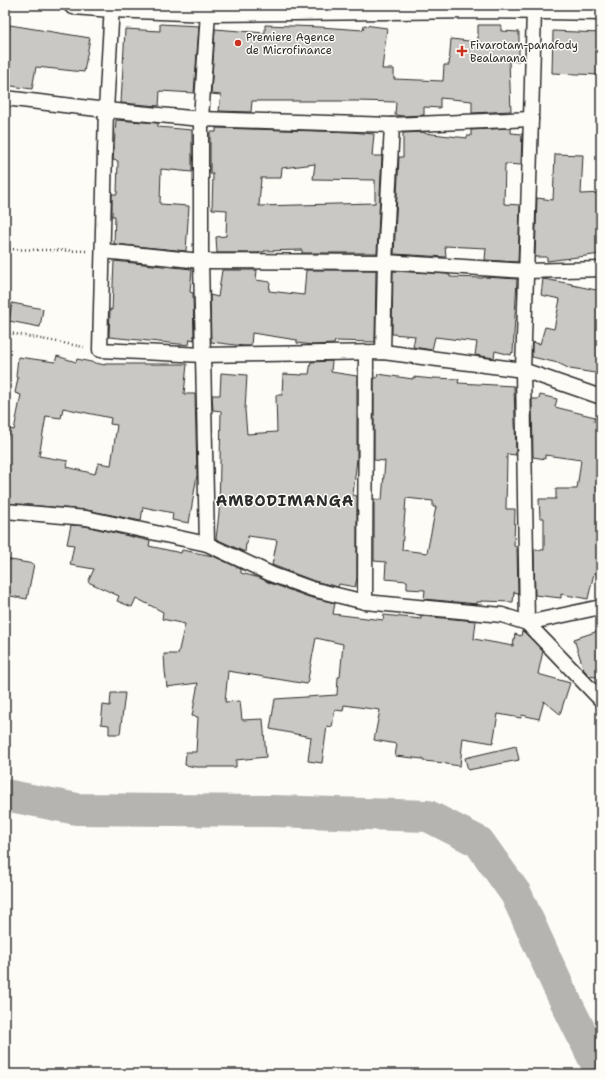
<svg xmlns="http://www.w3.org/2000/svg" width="606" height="1079" viewBox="0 0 606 1079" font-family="'Shantell Sans',sans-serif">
	<rect width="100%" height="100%" fill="#fdfcf7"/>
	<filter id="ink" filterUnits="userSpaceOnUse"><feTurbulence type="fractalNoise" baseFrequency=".025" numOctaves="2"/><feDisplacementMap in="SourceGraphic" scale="8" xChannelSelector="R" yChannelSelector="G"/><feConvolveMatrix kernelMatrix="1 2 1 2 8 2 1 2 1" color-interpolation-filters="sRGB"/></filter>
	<g filter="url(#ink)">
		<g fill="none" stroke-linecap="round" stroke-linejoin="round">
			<polyline stroke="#b5b4b1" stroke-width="32" points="5,795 77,809 273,811 428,816 479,842 516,894 558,986 601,1073"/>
		</g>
		<g fill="#c9c8c4" stroke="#2b2b2b" fill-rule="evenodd">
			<polygon points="160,24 199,26 194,93 160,91 159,106 121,103 125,29 160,31"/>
			<polygon points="10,25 90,38 84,72 36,67 32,89 5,85 5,54"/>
			<polygon points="265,25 320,27 363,30 364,25 387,28 382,69 394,69 394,79 443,81 444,65 449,65 451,39 478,42 478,25 501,25 501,31 519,32 519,61 509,61 511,111 472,113 472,101 440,98 440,108 424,107 424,115 403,116 395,115 396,102 356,101 252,101 251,112 219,111 221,95 211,94 215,29 265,33"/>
			<polygon points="553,31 601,33 601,75 552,73"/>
			<polygon points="116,120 158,123 158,127 192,130 192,172 161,169 160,204 189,206 186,251 114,244 115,216 112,216 112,194 117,194 118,161 113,160"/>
			<path d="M216 128 351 132 374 134 372 156H382L377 253H302V250L264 251V252H259V253H217L216 237 226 236 227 210 212 209 213 174H210V132H216ZM315 164 313 179 375 180V203L259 206 261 178H281L282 168Z"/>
			<polygon points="511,128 511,133 522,134 521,165 505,164 504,204 520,205 518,262 485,260 486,248 445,246 446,257 394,254 399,157 403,157 403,133 424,132 424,133 467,138 467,136 471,136 471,130"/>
			<polygon points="555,154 583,155 581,194 601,193 601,220 597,220 601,254 547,261 547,257 535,257 537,198 553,200"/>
			<polygon points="114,261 192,269 190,292 193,293 194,340 190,339 189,345 109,337 110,309 112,310"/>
			<polygon points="222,270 257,270 256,280 270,282 269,291 304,295 306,270 376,270 375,342 335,341 334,344 313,345 297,343 297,340 252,333 251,346 244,346 211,342 210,295 218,297"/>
			<polygon points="393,271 447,274 448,275 450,275 450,277 483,278 484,277 517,279 513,353 512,352 511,355 495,351 494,358 475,355 477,342 435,337 432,350 420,348 413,347 415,336 392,334"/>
			<polygon points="543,279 572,284 572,285 601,291 601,374 570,369 558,363 532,357 532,342 540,344 545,327 554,329 560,299 541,295"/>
			<polygon points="12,303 43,309 40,327 9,321"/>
			<path d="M57 356 76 362 77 359 105 365V364H187L184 394H195L197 475 189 523 172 520 173 513 143 507 141 521 87 510 5 503V439H7L9 429 14 430 21 395 15 393 18 378 16 377 18 357 55 362ZM63 408 111 418 110 424 117 425 111 465 98 463 95 474 67 467 68 461 39 456 46 416 61 418Z"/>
			<polygon points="332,361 331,372 357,376 357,458 353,495 357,496 357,578 355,587 339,584 338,587 314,581 272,565 277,540 248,536 247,544 246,544 245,552 216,539 219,513 221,411 213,410 212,395 220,395 221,373 247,375 245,410 247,434 277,432 276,395 282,395 283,374 302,375 302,374 309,374 311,362"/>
			<path d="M378 374 413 379V377L433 379V378L459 379 458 383 514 386 516 455 507 454 506 509H515L514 546 517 547 518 593 514 592 513 602 481 601V602H477V604L424 599 425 590 407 589V581L385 579 386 562 374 561V499L382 500 385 461 374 460V378H377ZM406 498 433 501V507H436L427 553 402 550Z"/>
			<polygon points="540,395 557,399 555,407 595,417 594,421 601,423 601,573 594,573 588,599 561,594 561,598 535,595 534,549 544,550 544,518 540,518 539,499 556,499 556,489 577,489 581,460 545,455 545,459 533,457 532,399 539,399"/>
			<polygon points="71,525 85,526 150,541 149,546 181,553 182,550 213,556 241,569 241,573 260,578 270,583 309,597 335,603 333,614 383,620 384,615 421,619 421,616 476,621 474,639 513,646 515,634 521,636 522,631 524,632 543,651 538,674 570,683 560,714 544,701 539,719 522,715 521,718 498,714 493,743 463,738 460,766 446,764 446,763 423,761 423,759 395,756 397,744 374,740 380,710 344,705 343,711 335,710 332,727 327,726 322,763 308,761 311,737 270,729 275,699 337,695 338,677 340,677 343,644 316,638 307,684 228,671 225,702 240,701 242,720 263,719 266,757 236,760 236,767 196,767 185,765 186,752 196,752 198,717 192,716 198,683 167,687 165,671 164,654 178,654 185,624 162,619 163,612 136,598 132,607 117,601 119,596 88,582 94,569 70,565 74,545 67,544"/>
			<polygon points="5,559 34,564 27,599 5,595"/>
			<polygon points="601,630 601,678 590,676 584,670 574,639"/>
			<polygon points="111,693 125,693 120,734 109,734 109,725 101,724 103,705 110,706"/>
			<polygon points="516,746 519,760 468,770 465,758"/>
		</g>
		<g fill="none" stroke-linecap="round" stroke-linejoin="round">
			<g stroke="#2b2b2b" stroke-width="17">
				<g id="minor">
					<polyline points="112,5 106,110 100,350 203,355 383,352 523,370 601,397"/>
					<polyline points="5,98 106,110 201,119 392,125 531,119"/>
					<polyline points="103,251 201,261 385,262 527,271 601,269"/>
					<polyline points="383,352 385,262 392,125"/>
					<polyline points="5,511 86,518 207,544 273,575 312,589 365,602 502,615 527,623 601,700"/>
					<polyline points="207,544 201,261 201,119 208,12"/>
					<polyline points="365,602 366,352"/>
					<polyline points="527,623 523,370 531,119 534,10"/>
					<polyline points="527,623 601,607"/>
				</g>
			</g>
			<g stroke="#2b2b2b" stroke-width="21">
				<polyline id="tertiary" points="73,5 112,8 208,12 481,9 601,11"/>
			</g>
			<g stroke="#2b2b2b" stroke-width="2.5" stroke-dasharray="1 3" stroke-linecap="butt">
				<polyline points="5,249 87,251"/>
				<polyline points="5,332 84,347"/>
				<polyline points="553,1074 554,1069"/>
			</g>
			<use href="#minor" stroke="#fdfcf7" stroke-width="14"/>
			<use href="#tertiary" stroke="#fdfcf7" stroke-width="18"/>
		</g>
	</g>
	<g fill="#c8321e" stroke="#fdfcf7" stroke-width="1.5">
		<circle cx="238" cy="43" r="4"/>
		<path d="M460 45h4v4h4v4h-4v4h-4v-4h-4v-4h4z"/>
	</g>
	<g text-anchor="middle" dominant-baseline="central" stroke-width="3" stroke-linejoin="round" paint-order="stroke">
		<g font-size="11" fill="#2b2b2b" stroke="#fdfcf7" text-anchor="start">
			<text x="246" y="37">Premiere Agence<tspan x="246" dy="13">de Microfinance</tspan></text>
			<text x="470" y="45">Fivarotam-panafody<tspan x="470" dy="13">Bealanana</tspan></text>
		</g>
		<g font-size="15" font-weight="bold" letter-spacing="1" fill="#2b2b2b" stroke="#fdfcf7">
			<text x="285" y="501">AMBODIMANGA</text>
		</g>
	</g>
	<rect width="606" height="1079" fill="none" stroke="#fdfcf7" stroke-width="20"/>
	<rect x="10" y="10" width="586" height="1059" fill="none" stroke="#2b2b2b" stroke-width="1.5" filter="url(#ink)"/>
</svg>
